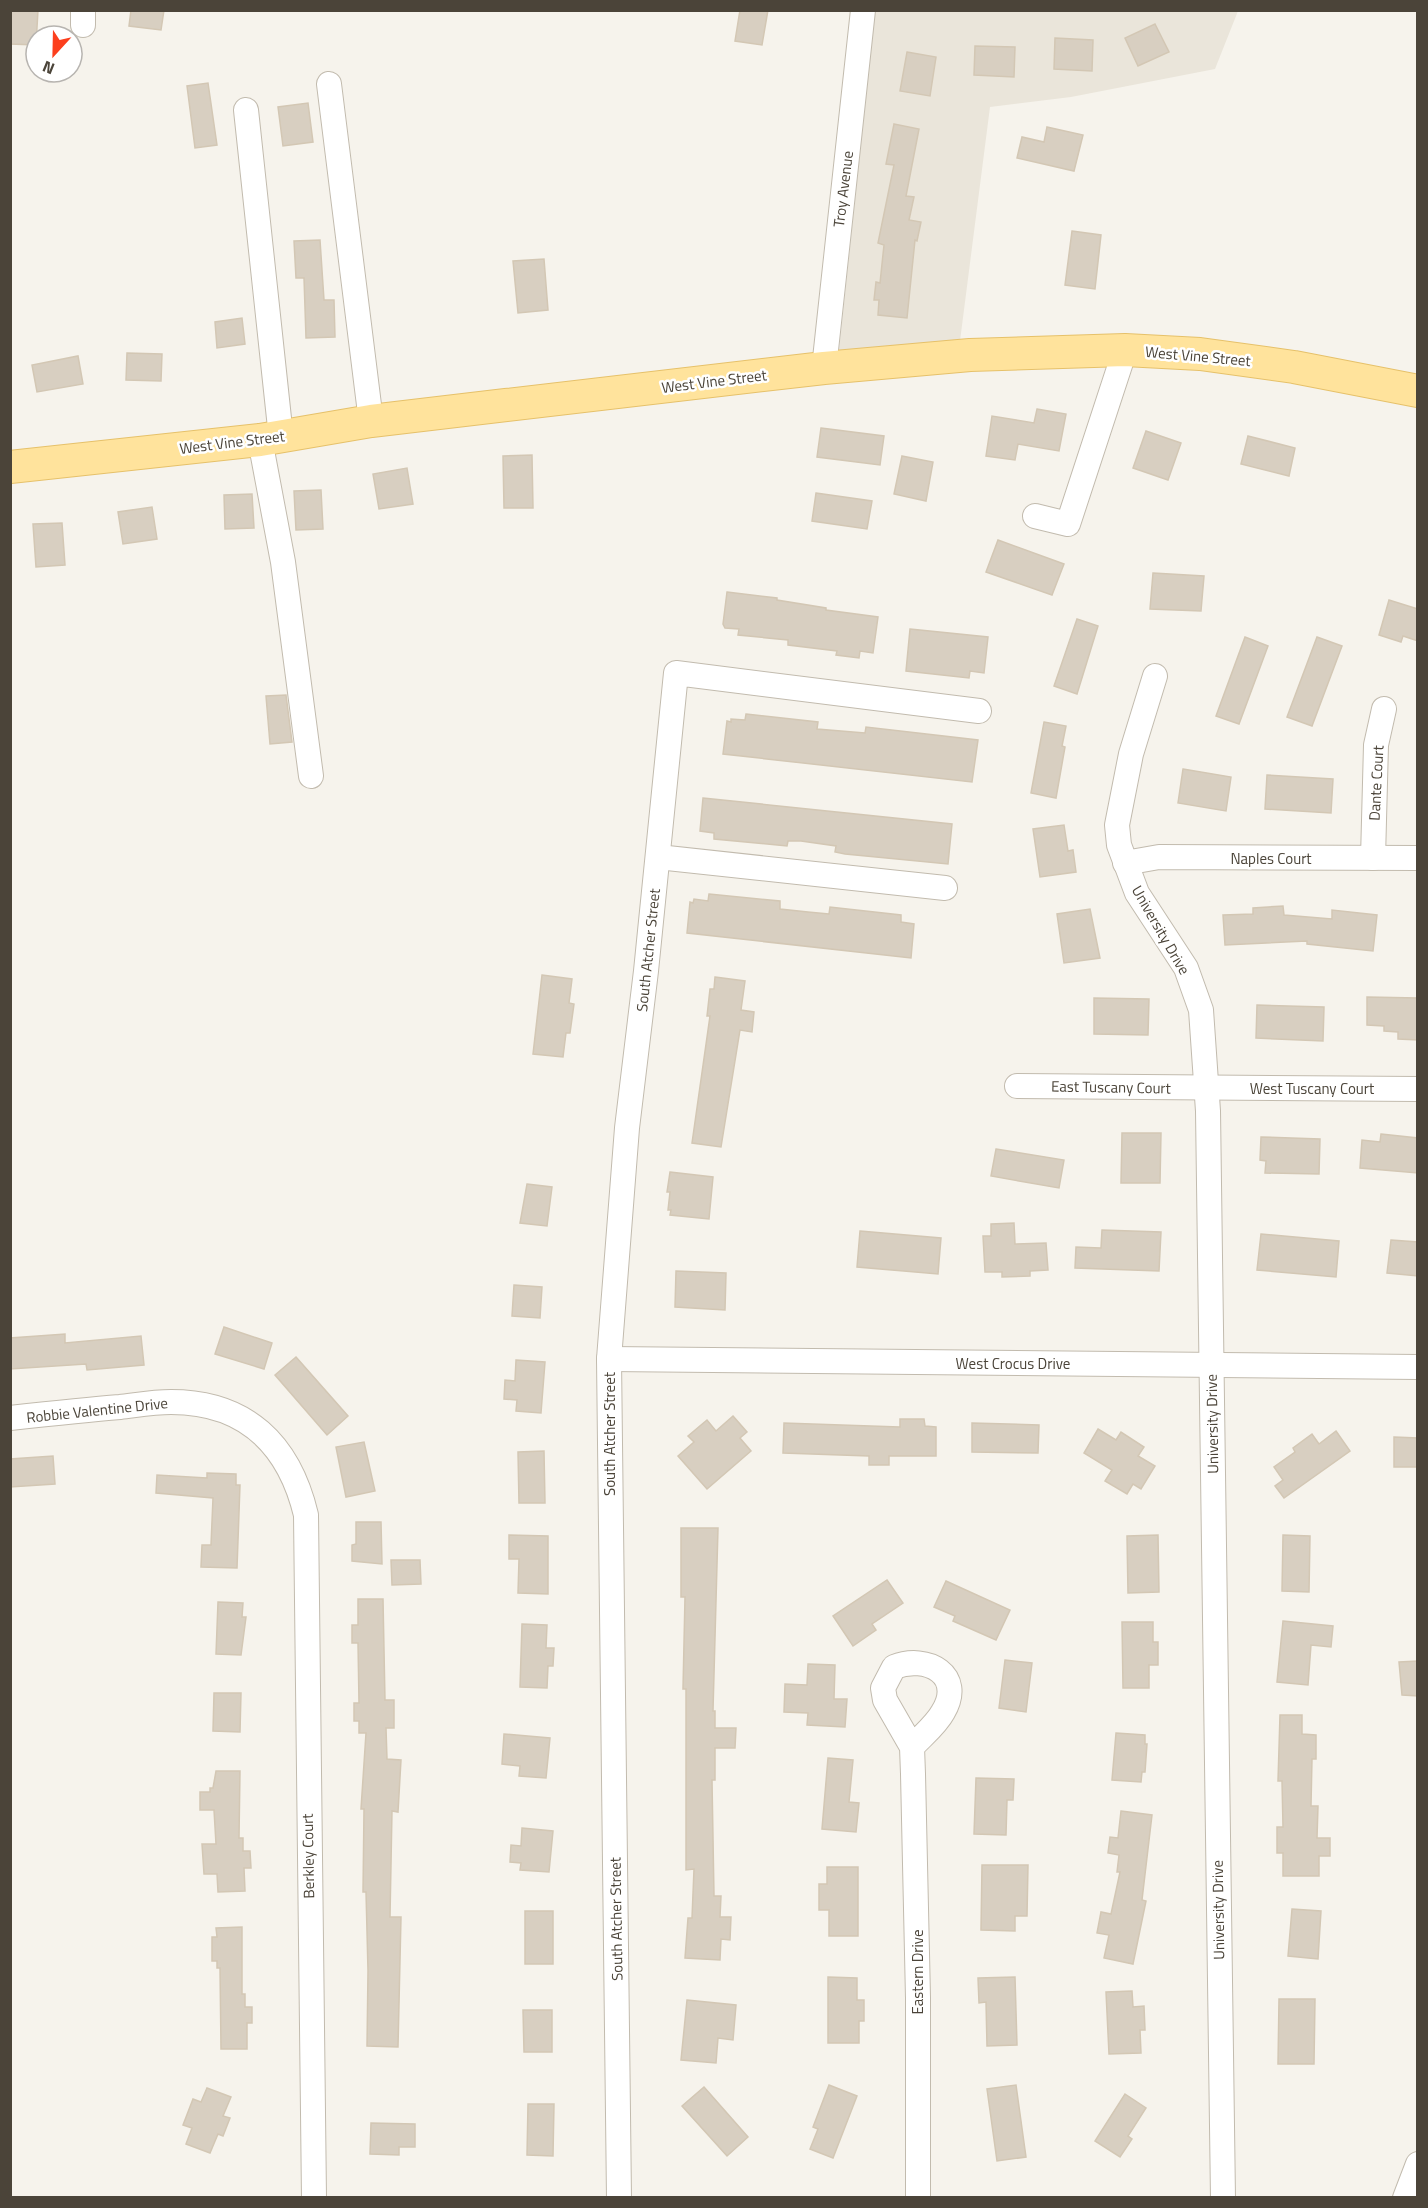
<svg xmlns="http://www.w3.org/2000/svg" width="1428" height="2208" viewBox="0 0 1428 2208" font-family="'Titillium Web',sans-serif">
	<rect width="100%" height="100%" fill="#f6f3ec"/>
	<polygon fill="#eae5da" points="875,11 1238,11 1215,69 1071,97 990,107 960,341 839,351"/>
	<g fill="#d8cfc1" stroke="#d3c7b4" stroke-width="1.5">
		<polygon points="10,10 38,10 36,45 10,44"/>
		<polygon points="131,10 164,10 161,30 129,26"/>
		<polygon points="740,10 768,10 762,45 735,41"/>
		<polygon points="1155,24 1169,52 1138,66 1125,38"/>
		<polygon points="1055,38 1093,40 1092,71 1054,69"/>
		<polygon points="975,46 1015,47 1014,77 974,75"/>
		<polygon points="907,52 936,57 930,96 900,91"/>
		<polygon points="208,83 217,145 195,148 187,86"/>
		<polygon points="308,103 313,142 283,146 278,107"/>
		<polygon points="894,124 919,129 906,196 914,197 909,220 921,222 917,241 915,240 907,318 878,315 879,300 874,300 876,282 880,283 884,245 878,243 894,165 886,164"/>
		<polygon points="1047,127 1083,135 1074,171 1017,158 1022,137 1044,142"/>
		<polygon points="1072,231 1101,235 1095,289 1065,285"/>
		<polygon points="320,240 324,300 334,300 335,337 306,338 304,278 296,278 294,241"/>
		<polygon points="544,259 548,310 518,313 513,261"/>
		<polygon points="242,318 245,344 217,348 215,322"/>
		<polygon points="127,353 162,354 161,381 126,380"/>
		<polygon points="78,356 83,384 37,392 32,365"/>
		<polygon points="1037,409 1066,414 1059,451 1018,444 1015,460 986,456 992,416 1034,423"/>
		<polygon points="821,428 884,436 880,465 817,457"/>
		<polygon points="1146,431 1181,443 1168,480 1133,468"/>
		<polygon points="1248,436 1295,448 1289,476 1241,464"/>
		<polygon points="532,455 533,508 504,508 503,456"/>
		<polygon points="902,456 933,462 926,501 894,494"/>
		<polygon points="407,468 413,504 379,509 373,474"/>
		<polygon points="321,490 323,529 296,530 294,491"/>
		<polygon points="816,493 872,501 867,529 812,521"/>
		<polygon points="252,494 254,528 225,529 224,495"/>
		<polygon points="152,507 157,539 123,544 118,512"/>
		<polygon points="62,523 65,565 36,567 33,524"/>
		<polygon points="998,540 1064,564 1052,595 986,572"/>
		<polygon points="1153,573 1204,576 1201,611 1150,609"/>
		<polygon points="727,592 777,598 777,600 826,608 826,610 878,617 873,653 860,651 859,658 836,655 837,651 788,645 788,640 738,635 739,629 725,628 723,624"/>
		<polygon points="1389,600 1418,609 1418,641 1403,636 1401,642 1379,635"/>
		<polygon points="1077,619 1098,626 1077,694 1054,686"/>
		<polygon points="910,629 988,637 984,673 970,671 969,678 906,671"/>
		<polygon points="1245,637 1268,646 1239,724 1216,716"/>
		<polygon points="1317,637 1342,646 1312,726 1287,717"/>
		<polygon points="286,695 292,742 270,744 266,696"/>
		<polygon points="746,714 818,722 817,729 865,733 866,727 978,740 972,782 723,754 727,721 731,722 731,719 745,720"/>
		<polygon points="1044,722 1066,726 1062,746 1065,747 1056,798 1031,793"/>
		<polygon points="1183,769 1231,777 1226,811 1178,803"/>
		<polygon points="1267,775 1333,779 1331,813 1265,809"/>
		<polygon points="703,798 952,824 948,864 845,854 835,852 836,846 801,841 788,841 787,846 714,839 714,833 700,831"/>
		<polygon points="1064,825 1068,851 1073,850 1076,872 1040,877 1033,829"/>
		<polygon points="709,894 780,901 780,909 808,912 829,914 830,907 901,915 901,922 914,924 911,958 687,933 690,902 693,903 694,899 708,901"/>
		<polygon points="1283,906 1284,915 1332,919 1332,910 1377,915 1373,951 1307,944 1307,941 1225,945 1223,915 1253,914 1253,908"/>
		<polygon points="1090,909 1100,958 1064,963 1057,914"/>
		<polygon points="542,975 572,979 569,1003 574,1004 570,1033 566,1033 563,1057 533,1054"/>
		<polygon points="715,977 745,981 741,1010 754,1012 752,1032 740,1030 721,1147 692,1143 710,1016 707,1016 710,989 714,989"/>
		<polygon points="1367,997 1418,998 1418,1040 1398,1039 1398,1032 1384,1031 1384,1026 1367,1025"/>
		<polygon points="1094,998 1149,999 1148,1035 1094,1034"/>
		<polygon points="1257,1005 1324,1007 1323,1041 1256,1038"/>
		<polygon points="1122,1133 1161,1133 1160,1183 1121,1183"/>
		<polygon points="1381,1134 1418,1138 1418,1173 1360,1168 1362,1140 1380,1142"/>
		<polygon points="1261,1137 1320,1139 1319,1174 1265,1173 1266,1161 1260,1160"/>
		<polygon points="996,1149 1064,1160 1059,1188 991,1176"/>
		<polygon points="670,1172 713,1177 709,1219 670,1215 671,1210 668,1210 670,1192 667,1192"/>
		<polygon points="527,1184 552,1187 547,1226 520,1223"/>
		<polygon points="1014,1223 1015,1244 1046,1243 1048,1270 1030,1271 1030,1276 1002,1277 1002,1272 985,1272 983,1236 991,1236 991,1224"/>
		<polygon points="1102,1230 1161,1232 1159,1271 1075,1268 1076,1247 1101,1248"/>
		<polygon points="860,1231 941,1238 938,1274 857,1267"/>
		<polygon points="1261,1234 1339,1241 1336,1277 1257,1270"/>
		<polygon points="1391,1240 1418,1242 1418,1276 1387,1273"/>
		<polygon points="676,1271 726,1273 725,1310 675,1307"/>
		<polygon points="514,1285 542,1287 540,1318 512,1316"/>
		<polygon points="224,1327 272,1343 264,1369 215,1354"/>
		<polygon points="65,1334 65,1343 141,1336 144,1365 87,1370 86,1364 10,1369 10,1338"/>
		<polygon points="296,1357 348,1416 327,1435 275,1375"/>
		<polygon points="516,1360 545,1362 541,1413 516,1411 517,1400 504,1399 505,1380 515,1381"/>
		<polygon points="733,1416 747,1432 740,1438 751,1451 707,1489 678,1456 694,1442 688,1436 707,1420 716,1431"/>
		<polygon points="900,1419 924,1419 925,1426 936,1427 936,1456 889,1456 889,1465 869,1465 869,1456 783,1453 784,1423 900,1427"/>
		<polygon points="972,1423 1039,1425 1038,1453 972,1452"/>
		<polygon points="1098,1429 1116,1440 1121,1432 1144,1447 1138,1456 1155,1466 1141,1489 1133,1484 1127,1494 1105,1481 1112,1470 1084,1453"/>
		<polygon points="1336,1431 1350,1451 1284,1498 1275,1486 1283,1480 1274,1467 1295,1452 1293,1448 1312,1434 1319,1444"/>
		<polygon points="1394,1437 1418,1438 1418,1467 1394,1467"/>
		<polygon points="364,1442 375,1491 346,1497 336,1447"/>
		<polygon points="544,1451 545,1503 519,1503 518,1452"/>
		<polygon points="53,1456 55,1484 10,1487 10,1459"/>
		<polygon points="207,1473 236,1474 236,1485 240,1485 237,1568 201,1567 202,1545 211,1545 213,1498 156,1493 157,1475 207,1478"/>
		<polygon points="356,1522 381,1522 382,1564 352,1561 352,1545 356,1544"/>
		<polygon points="681,1528 718,1528 713,1711 715,1711 715,1728 736,1728 735,1748 715,1748 715,1780 712,1780 714,1896 721,1896 720,1917 731,1917 730,1940 721,1939 720,1960 685,1958 688,1918 692,1918 694,1869 686,1870 686,1689 683,1689 685,1597 681,1597"/>
		<polygon points="509,1535 548,1536 548,1594 518,1593 519,1559 509,1559"/>
		<polygon points="1158,1535 1159,1592 1128,1593 1127,1536"/>
		<polygon points="1283,1535 1310,1536 1309,1592 1282,1591"/>
		<polygon points="391,1560 420,1560 421,1584 392,1585"/>
		<polygon points="887,1580 903,1603 872,1624 876,1630 853,1646 833,1616"/>
		<polygon points="946,1581 1010,1610 996,1640 953,1621 955,1616 934,1607"/>
		<polygon points="358,1599 383,1599 385,1700 394,1700 394,1728 386,1728 387,1759 401,1760 398,1812 392,1811 390,1917 401,1917 398,2047 367,2046 368,1971 366,1892 363,1892 364,1809 361,1809 366,1733 359,1733 359,1721 354,1721 354,1703 359,1703 358,1643 352,1643 352,1625 358,1625"/>
		<polygon points="218,1602 243,1603 242,1617 246,1617 241,1655 216,1654"/>
		<polygon points="1283,1621 1333,1626 1331,1647 1311,1645 1308,1685 1277,1682"/>
		<polygon points="1122,1622 1153,1622 1153,1642 1158,1642 1158,1665 1149,1665 1149,1688 1123,1688"/>
		<polygon points="522,1624 547,1625 546,1648 554,1648 553,1666 548,1666 547,1688 520,1687"/>
		<polygon points="1005,1660 1032,1663 1026,1712 999,1708"/>
		<polygon points="1418,1661 1418,1696 1402,1695 1399,1662"/>
		<polygon points="808,1664 835,1665 834,1699 847,1699 845,1727 807,1725 808,1713 784,1712 785,1684 807,1685"/>
		<polygon points="214,1693 241,1693 240,1732 213,1731"/>
		<polygon points="1280,1715 1302,1715 1302,1734 1316,1735 1316,1759 1312,1759 1311,1806 1318,1806 1317,1838 1330,1838 1330,1856 1319,1856 1319,1876 1283,1876 1283,1853 1277,1853 1277,1827 1283,1827 1282,1781 1278,1781"/>
		<polygon points="1116,1733 1145,1735 1145,1744 1147,1744 1145,1772 1142,1772 1141,1782 1112,1780"/>
		<polygon points="504,1734 550,1738 546,1778 519,1776 520,1766 502,1764"/>
		<polygon points="828,1758 853,1760 849,1802 859,1803 856,1832 822,1829"/>
		<polygon points="216,1771 240,1771 239,1838 243,1838 243,1851 250,1851 251,1868 244,1868 245,1891 218,1892 217,1874 204,1874 202,1844 216,1844 214,1810 200,1810 200,1792 210,1792 210,1788 213,1788"/>
		<polygon points="976,1778 1014,1779 1013,1800 1007,1800 1006,1835 974,1834"/>
		<polygon points="1121,1811 1152,1815 1142,1900 1146,1901 1133,1964 1104,1958 1109,1935 1097,1933 1101,1912 1111,1914 1120,1872 1117,1872 1119,1855 1108,1853 1110,1837 1118,1838"/>
		<polygon points="522,1828 553,1831 549,1872 520,1870 521,1863 510,1862 511,1845 521,1846"/>
		<polygon points="982,1865 1028,1865 1027,1916 1015,1916 1015,1931 981,1930"/>
		<polygon points="827,1867 858,1867 858,1936 829,1936 829,1910 819,1910 819,1884 827,1884"/>
		<polygon points="1292,1909 1321,1911 1318,1959 1288,1956"/>
		<rect x="525" y="1911" width="28" height="53"/>
		<polygon points="242,1927 242,1994 245,1994 245,2007 252,2007 252,2023 247,2023 247,2049 221,2049 220,1968 217,1968 217,1961 212,1961 212,1937 217,1937 216,1928"/>
		<polygon points="828,1977 857,1978 857,2000 864,2000 864,2021 859,2021 859,2043 828,2043"/>
		<polygon points="1015,1977 1017,2045 987,2046 986,2002 979,2003 978,1978"/>
		<polygon points="1132,1991 1133,2007 1144,2006 1145,2030 1140,2030 1141,2053 1109,2054 1106,1992"/>
		<polygon points="1279,1999 1315,1999 1314,2064 1278,2064"/>
		<polygon points="687,2000 736,2005 733,2040 718,2038 716,2063 681,2060"/>
		<polygon points="523,2010 552,2010 552,2052 524,2052"/>
		<polygon points="829,2085 857,2096 833,2158 810,2149 818,2129 813,2127"/>
		<polygon points="1016,2085 1026,2157 997,2161 987,2089"/>
		<polygon points="704,2087 748,2137 727,2156 682,2106"/>
		<polygon points="207,2088 231,2097 223,2116 230,2118 223,2136 218,2134 210,2153 186,2144 192,2128 183,2125 193,2099 201,2102"/>
		<polygon points="1125,2094 1146,2108 1128,2136 1132,2139 1120,2157 1095,2141"/>
		<polygon points="528,2104 554,2104 553,2156 527,2155"/>
		<polygon points="371,2123 415,2124 415,2147 399,2147 399,2155 370,2154"/>
	</g>
	<g fill="none" stroke-linecap="round" stroke-linejoin="round">
		<g stroke="#c2bbae" stroke-width="26">
			<g id="minor">
				<polyline points="83,25 83,10"/>
				<polyline points="329,84 371,421"/>
				<polyline points="246,110 281,437"/>
				<polyline points="824,368 863,10"/>
				<polyline points="260,440 283,562 311,776"/>
				<polyline points="1035,516 1068,524 1125,350"/>
				<polyline points="1155,676 1131,754 1117,825 1119,845 1137,893 1186,968 1201,1010 1208,1111 1223,2198"/>
				<polyline points="658,857 945,888"/>
				<polyline points="1373,858 1376,745 1384,709"/>
				<polyline points="1125,863 1159,857 1418,858"/>
				<polyline points="1017,1086 1418,1089"/>
				<polyline points="609,1359 1418,1367"/>
				<path d="M10 1418C47 1414 84 1410 120 1407 137 1405 154 1402 171 1402 246 1402 289 1444 306 1515L314 2198"/>
				<path d="M912 1747C922 1736 936 1725 943 1712 965 1675 927 1654 894 1667L883 1688 885 1700 912 1747 913 1774 918 1998V2198"/>
				<polyline points="619,2198 609,1359 627,1128 646,971 676,673 979,711"/>
				<polyline points="1405,2198 1418,2164"/>
			</g>
		</g>
		<g stroke="#e6c16a" stroke-width="34">
			<polyline id="major" points="10,467 260,440 371,421 506,405 824,368 970,355 1125,350 1200,354 1294,367 1418,391"/>
		</g>
		<use href="#minor" stroke="#fff" stroke-width="24"/>
		<use href="#major" stroke="#ffe39c" stroke-width="32"/>
	</g>
	<g text-anchor="middle" dominant-baseline="central" stroke-width="5" stroke-linejoin="round" paint-order="stroke">
		<g font-size="15" fill="#4b4439" stroke="#fff">
			<text transform="translate(843 189) rotate(-83)">Troy Avenue</text>
			<text transform="translate(1198 356) rotate(5)">West Vine Street</text>
			<text transform="translate(714 381) rotate(-7)">West Vine Street</text>
			<text transform="translate(232 442) rotate(-7)">West Vine Street</text>
			<text transform="translate(1376 783) rotate(-87)">Dante Court</text>
			<text x="1271" y="858">Naples Court</text>
			<text transform="translate(1161 930) rotate(60)">University Drive</text>
			<text transform="translate(648 950) rotate(-84)">South Atcher Street</text>
			<text transform="translate(1111 1087) rotate(1)">East Tuscany Court</text>
			<text x="1312" y="1088">West Tuscany Court</text>
			<text x="1013" y="1363">West Crocus Drive</text>
			<text transform="translate(97 1410) rotate(-6)">Robbie Valentine Drive</text>
			<text transform="translate(1212 1424) rotate(-91)">University Drive</text>
			<text transform="translate(609 1434) rotate(-90)">South Atcher Street</text>
			<text transform="translate(308 1856) rotate(-91)">Berkley Court</text>
			<text transform="translate(1218 1910) rotate(-91)">University Drive</text>
			<text transform="translate(616 1919) rotate(-91)">South Atcher Street</text>
			<text transform="translate(917 1972) rotate(-90)">Eastern Drive</text>
		</g>
	</g>
	<rect width="1428" height="2208" fill="none" stroke="#4b4439" stroke-width="24"/>
	<g transform="translate(54 54) rotate(202)"><circle r="28" fill="#ffffff" stroke="#b7b4b0" stroke-width="1.5"/>
	<path d="M0-4.5L10 22L0 15L-10 22Z" fill="#fc3f1d"/>
	<text y="-9" font-size="16" font-weight="bold" text-anchor="middle" fill="#4b4439">N</text>
	</g>
</svg>
